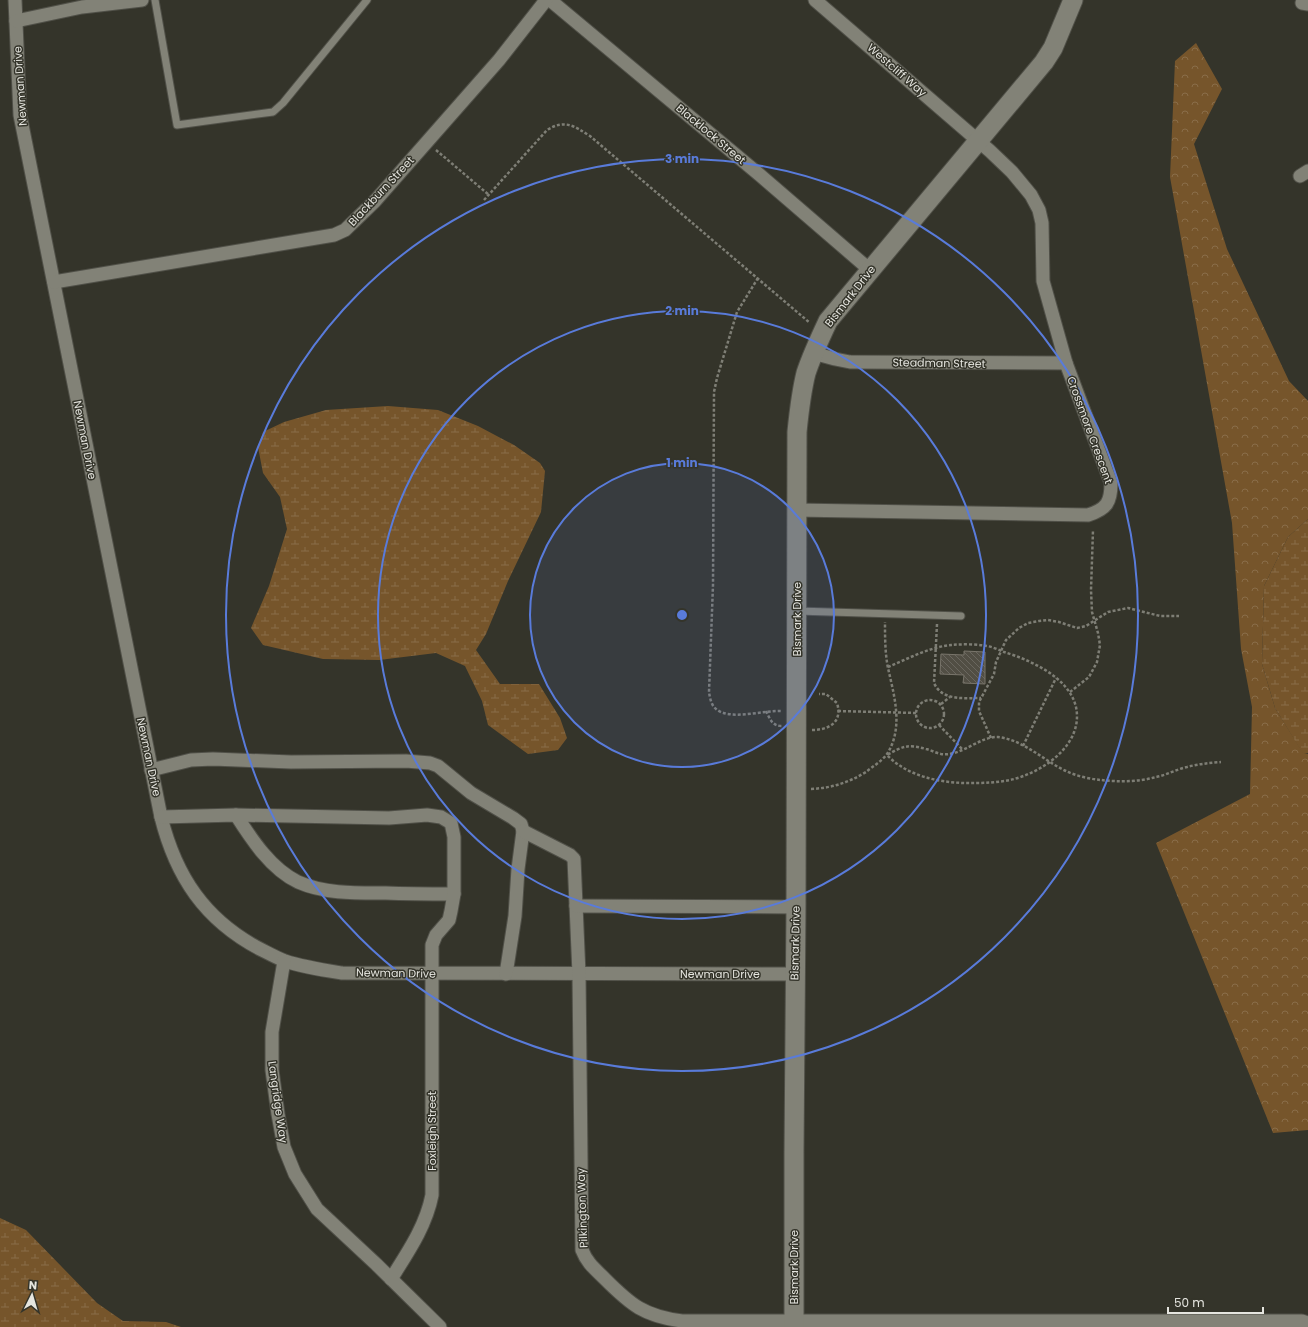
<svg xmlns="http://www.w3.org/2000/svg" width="1308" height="1327" viewBox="0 0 1308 1327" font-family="Poppins,sans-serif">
	<defs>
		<pattern id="forest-crowns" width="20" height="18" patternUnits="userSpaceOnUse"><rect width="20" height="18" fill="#76552b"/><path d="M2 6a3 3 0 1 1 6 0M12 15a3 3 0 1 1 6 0" fill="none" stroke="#896d49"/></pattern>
		<pattern id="wetland-marsh" width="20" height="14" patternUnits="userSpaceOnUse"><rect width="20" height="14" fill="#76552b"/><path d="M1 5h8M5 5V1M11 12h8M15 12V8" fill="none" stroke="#896d49"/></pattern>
		<pattern id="building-back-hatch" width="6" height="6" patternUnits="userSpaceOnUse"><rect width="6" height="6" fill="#514e44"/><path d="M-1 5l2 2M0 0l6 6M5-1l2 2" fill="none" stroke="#6a675f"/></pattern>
	</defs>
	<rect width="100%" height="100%" fill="#34342a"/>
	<polygon fill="url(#forest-crowns)" points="1196,43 1222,89 1194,144 1227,249 1289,381 1308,401 1308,519 1288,537 1264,586 1262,664 1275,708 1303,753 1308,754 1308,1130 1273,1133 1156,843 1250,794 1252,707 1241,649 1232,523 1170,177 1175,61"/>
	<g fill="url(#wetland-marsh)">
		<polygon points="388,406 438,410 478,426 514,445 540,463 545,471 541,512 508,581 486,634 476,650 500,684 539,684 560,718 567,738 558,750 528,754 488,725 482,701 465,666 436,653 379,660 323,659 263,645 251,628 269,586 287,529 280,497 263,473 258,447 263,432 284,422 326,410"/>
		<polygon points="1308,519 1308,753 1303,754 1275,708 1262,664 1264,586 1288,537"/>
		<polygon points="0,1218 26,1230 97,1303 123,1321 166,1322 181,1327 0,1327"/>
	</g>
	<polygon fill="url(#building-back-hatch)" stroke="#79756b" points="964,651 985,652 985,684 963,683 964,675 940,674 941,654 964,655"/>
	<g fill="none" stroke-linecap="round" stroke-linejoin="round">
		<g stroke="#505048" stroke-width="9">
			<g id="lane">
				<polyline points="155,0 177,125 273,112 283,103 367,0"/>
				<polyline points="797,611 961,616"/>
			</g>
		</g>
		<g stroke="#505048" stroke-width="15">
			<g id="street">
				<path d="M15 0 20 115 161 817C176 877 205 920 260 949 268 953 277 958 285 961 303 967 323 970 342 973L795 974"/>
				<polyline points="550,0 761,176 870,270"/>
				<polyline points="1302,3 1308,4"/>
				<polyline points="16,21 82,7 142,0"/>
				<polyline points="1300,176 1308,171"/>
				<polyline points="54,282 334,235 345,230 375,201 499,60 546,0"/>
				<polyline points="813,353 835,359 850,362 1066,363"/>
				<path d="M796 510 1088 515C1107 509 1111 502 1111 483L1066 363 1043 281 1042 223 1039 210 1031 195 1012 172 990 151 815 0"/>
				<polyline points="151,770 191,760 213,759 291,762 406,761 430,763 438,766 471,793 513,818 521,824 523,831 518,869 515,916 506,974"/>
				<path d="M236 815C252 840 271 869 298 882 325 894 357 893 386 893 409 894 431 894 454 894"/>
				<path d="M161 817 236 815 389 818 427 815 441 817 451 823 454 837V894L451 911 449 920 436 935 432 945V1195C426 1226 408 1252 391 1279"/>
				<path d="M523 831 570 855 574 859 579 974 582 1250C587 1263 595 1269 605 1279 631 1305 644 1316 682 1321H1302L1308 1323"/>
				<polyline points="576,906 796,907"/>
				<polyline points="284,961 272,1032 272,1070 278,1114 284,1147 295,1174 317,1209 376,1264 440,1327"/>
			</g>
		</g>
		<g stroke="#505048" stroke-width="21">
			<path id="secondary" d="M794 1327V1153L796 907 797 432C799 412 801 393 806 373 812 355 820 338 828 321L1044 62 1053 48 1073 0"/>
		</g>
		<g stroke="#7e7e75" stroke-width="2.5" stroke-dasharray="3 2" stroke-linecap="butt">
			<polyline points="436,150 489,195"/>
			<path d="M484 200 547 130C565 119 574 126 590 136L810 323"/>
			<path d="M758 278 737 312 717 378 714 392 713 585 709 692C710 698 711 705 716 709 730 721 764 710 782 711"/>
			<path d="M937 624 934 683C942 701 964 698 981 698"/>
			<path d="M888 667C907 659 930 647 951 645 962 644 976 644 987 646 993 647 999 650 1004 652 1030 660 1069 677 1076 707 1084 745 1042 773 1010 780 999 782 988 783 976 783 945 784 909 778 887 755 903 746 908 744 926 749 931 750 936 753 941 754 961 757 980 736 998 737 1024 740 1044 761 1066 771 1076 776 1090 779 1101 780 1118 782 1139 782 1156 777 1167 775 1177 769 1187 767 1198 764 1209 763 1221 762"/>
			<polyline points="1070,692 1089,677 1097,662 1100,645 1098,633 1092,612 1091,590 1093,530"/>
			<circle cx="930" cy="714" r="14"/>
			<polyline points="941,704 950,697"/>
			<path d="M766 711C770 719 772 726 782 726"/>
			<polyline points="838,711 916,713"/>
			<polyline points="939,725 963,750"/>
			<path d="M812 730C829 730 843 722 837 703L826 694H819"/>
			<polyline points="991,738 979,711 979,702 994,674 996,662 1006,640 1019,628 1028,623 1039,621 1048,620 1059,622 1077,628 1086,626 1108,612 1128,608 1160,616 1179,616"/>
			<polyline points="1023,746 1056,678"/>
			<path d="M811 789C831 788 848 783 866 772 872 767 882 761 887 754 904 728 894 695 888 668 885 653 885 637 885 622"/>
		</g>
		<use href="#lane" stroke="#828277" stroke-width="7"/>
		<use href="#street" stroke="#828277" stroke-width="13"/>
		<use href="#secondary" stroke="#828277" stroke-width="19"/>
	</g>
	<circle cx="682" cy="615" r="152" fill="#597bda" fill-opacity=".12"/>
	<g fill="none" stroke="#597bda" stroke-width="2">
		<circle cx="682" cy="615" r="152"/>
		<circle cx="682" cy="615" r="304"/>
		<circle cx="682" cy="615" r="456"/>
	</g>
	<g text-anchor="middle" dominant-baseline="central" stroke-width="3" stroke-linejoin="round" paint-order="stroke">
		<g font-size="11" fill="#e5e5df" stroke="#34342a">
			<text transform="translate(897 70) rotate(41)">Westcliff Way</text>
			<text transform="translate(20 86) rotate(-94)">Newman Drive</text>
			<text transform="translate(711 134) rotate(40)">Blacklock Street</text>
			<text transform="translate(381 191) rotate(-47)">Blackburn Street</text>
			<text transform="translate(850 296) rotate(-52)">Bismark Drive</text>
			<text transform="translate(939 363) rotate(1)">Steadman Street</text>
			<text transform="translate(1090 430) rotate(70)">Crossmore Crescent</text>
			<text transform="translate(85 440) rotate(79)">Newman Drive</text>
			<text transform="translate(797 619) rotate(-90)">Bismark Drive</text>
			<text transform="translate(149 757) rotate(78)">Newman Drive</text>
			<text transform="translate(795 943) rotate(-89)">Bismark Drive</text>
			<text transform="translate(396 973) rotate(1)">Newman Drive</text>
			<text x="720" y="974">Newman Drive</text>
			<text transform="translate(278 1102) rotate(82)">Langridge Way</text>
			<text transform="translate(432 1131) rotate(-90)">Foxleigh Street</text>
			<text transform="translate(582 1208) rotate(-92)">Pilkington Way</text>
			<text transform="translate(794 1267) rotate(-90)">Bismark Drive</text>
		</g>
	</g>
	<circle cx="682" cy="615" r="6" fill="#597bda" stroke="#34342a" stroke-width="2"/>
	<g font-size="12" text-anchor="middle" font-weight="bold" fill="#597bda" stroke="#34342a" stroke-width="3" stroke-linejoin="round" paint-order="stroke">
		<text x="682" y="163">3 min</text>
		<text x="682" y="315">2 min</text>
		<text x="682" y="467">1 min</text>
	</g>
	<g transform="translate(32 1295) rotate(5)" stroke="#34342a" stroke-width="3" paint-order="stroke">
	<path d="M0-3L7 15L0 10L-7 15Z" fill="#e5e5df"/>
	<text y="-6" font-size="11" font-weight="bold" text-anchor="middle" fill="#e5e5df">N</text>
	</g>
	<path d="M1168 1307v6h95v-6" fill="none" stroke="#e5e5df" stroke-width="2"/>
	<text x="1174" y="1307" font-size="12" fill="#e5e5df" stroke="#34342a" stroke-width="3" paint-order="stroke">50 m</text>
</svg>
